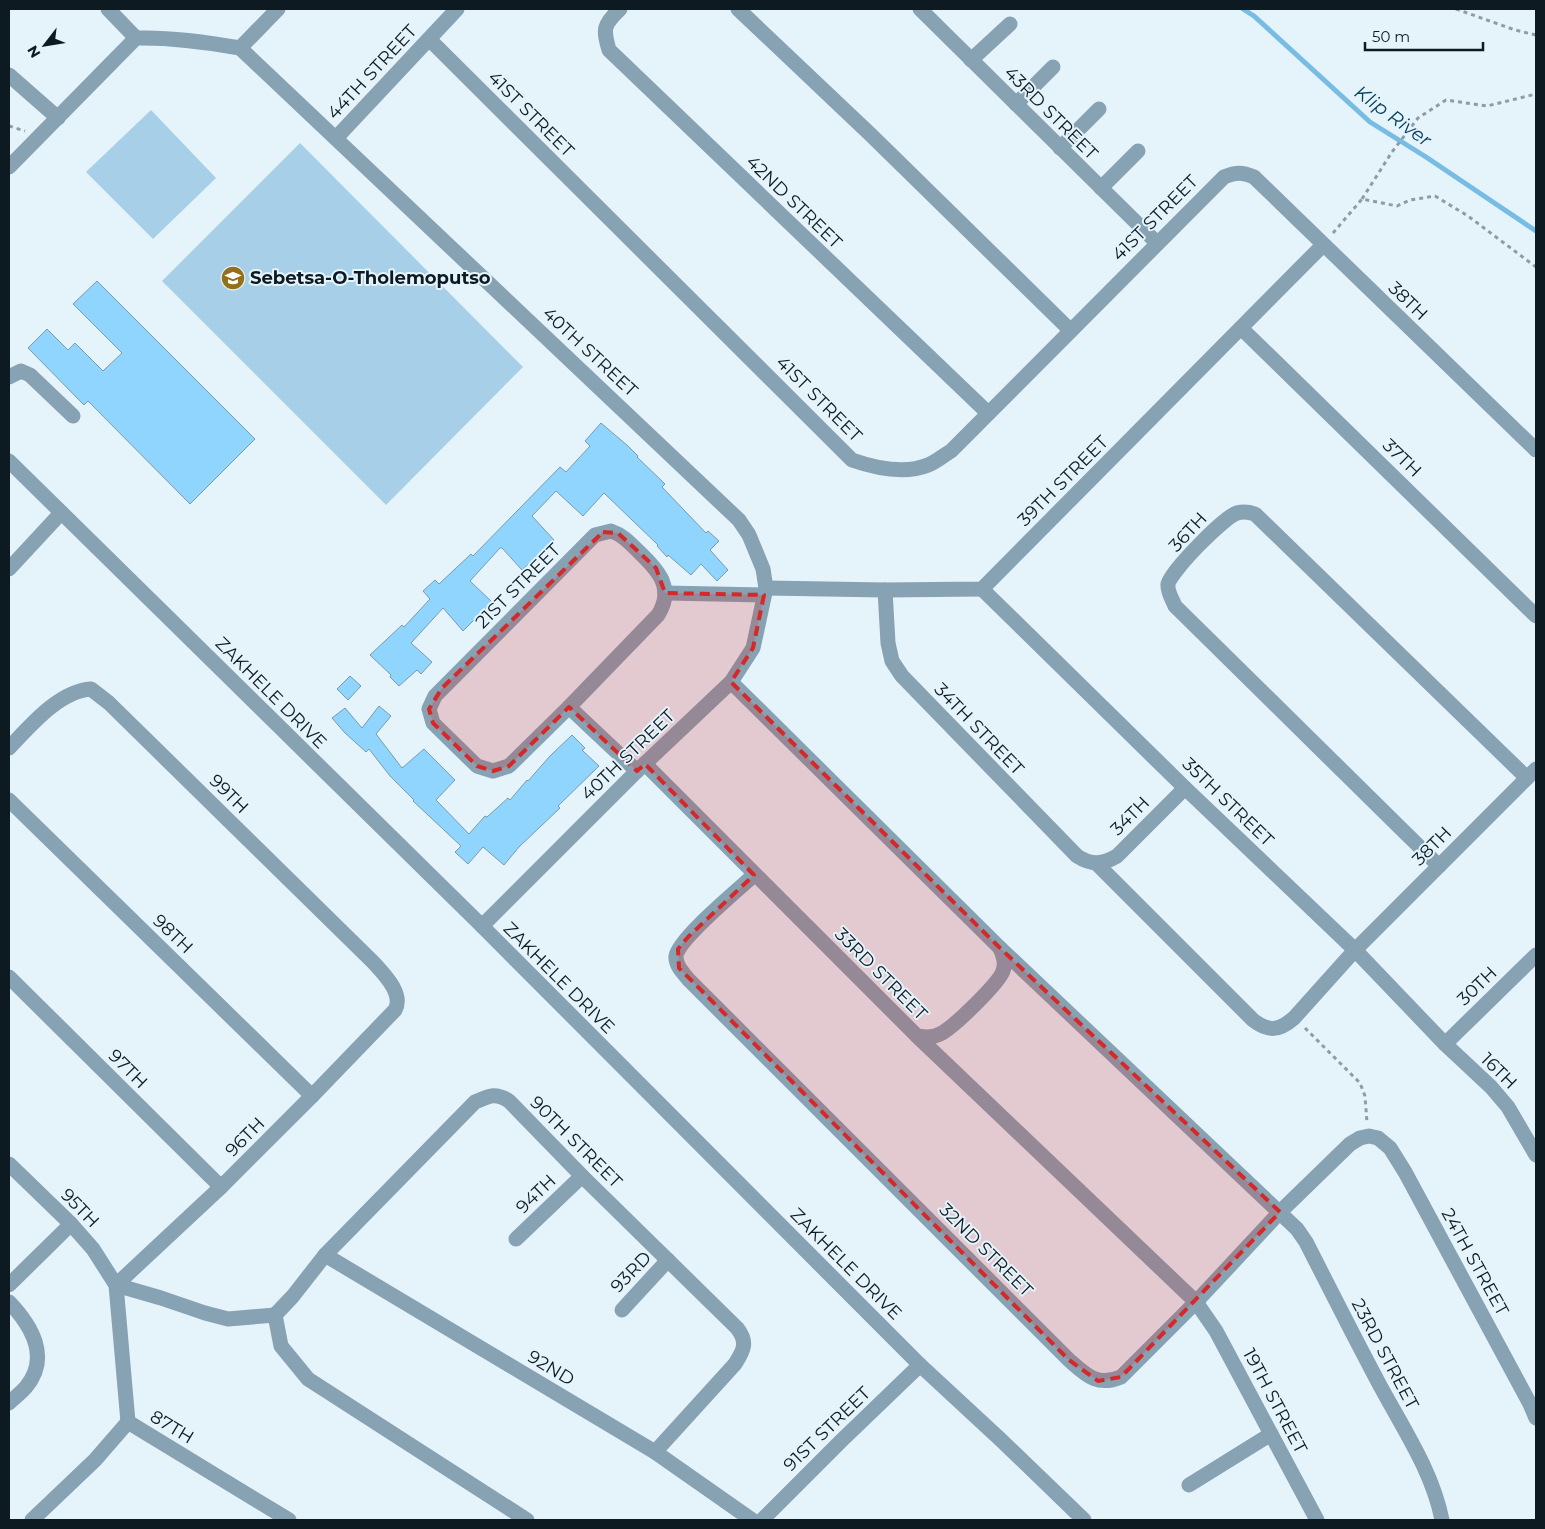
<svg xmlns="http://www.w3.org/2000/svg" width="1545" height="1529" viewBox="0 0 1545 1529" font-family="Montserrat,sans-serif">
	<rect width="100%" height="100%" fill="#e5f3fb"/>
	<g fill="#a7d0e8">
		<polygon points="151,110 216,178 153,239 86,172"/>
		<polygon points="300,143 523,367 386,505 162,281"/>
	</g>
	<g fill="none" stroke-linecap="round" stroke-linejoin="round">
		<polyline stroke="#76bce3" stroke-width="5" points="1243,9 1254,16 1370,122 1426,157 1536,231"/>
	</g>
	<g fill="#8fd5fe" stroke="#7a9bae">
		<polygon points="97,281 255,439 190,504 88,401 84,405 28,348 47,329 68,350 75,343 103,371 122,353 73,304"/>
		<polygon points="601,423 628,446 638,456 637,457 665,484 662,487 706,533 708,531 719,541 710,550 728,570 717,581 701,564 691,575 668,555 667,557 657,546 658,545 604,493 583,516 556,491 532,516 554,540 522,570 502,548 500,548 470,581 492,602 463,631 443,608 411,643 432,662 421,674 417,670 399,686 390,677 391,675 370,655 402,625 404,627 430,599 423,591 435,580 439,584 471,554 473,556 560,467 566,472 590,446 585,441"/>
		<polygon points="350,676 361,686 348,700 337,689"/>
		<polygon points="379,706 391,716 376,734 402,768 424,749 455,780 436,800 469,834 485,816 487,817 508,798 510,800 527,780 528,781 550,756 572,735 585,748 582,750 599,766 558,806 560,808 519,847 504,865 483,847 468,864 455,852 461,846 413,801 414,800 390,776 369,749 366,752 345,733 332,718 345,708 362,728"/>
	</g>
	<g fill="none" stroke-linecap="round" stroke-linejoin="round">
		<g stroke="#8f9ca4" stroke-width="3" stroke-dasharray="4 4" stroke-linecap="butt">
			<polyline points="1456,9 1515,30 1536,35"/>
			<polyline points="9,126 25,131"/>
			<polyline points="1362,199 1392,152 1418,118 1446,100 1487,106 1536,94"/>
			<polyline points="1333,233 1362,199 1397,206 1410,200 1435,196 1468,216 1536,267"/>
			<polyline points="1305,1028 1360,1083 1365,1096 1367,1123"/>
		</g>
		<g stroke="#86a2b3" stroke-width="15">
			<polyline points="108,9 136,38"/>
			<path d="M620 9C603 25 603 29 609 50L988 413"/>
			<polyline points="738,9 871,135 1070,330"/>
			<polyline points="920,9 1157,243"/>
			<path d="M429 39 852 460C875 468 904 475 928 465 936 462 944 455 951 451L1224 177C1236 172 1242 172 1254 177L1536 450"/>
			<polyline points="240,48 278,9"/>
			<polyline points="971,60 1010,24"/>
			<polyline points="9,75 58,118"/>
			<polyline points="1016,104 1053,67"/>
			<polyline points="336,138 457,9"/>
			<polyline points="1060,148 1099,109"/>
			<path d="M9 167 136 38C171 37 205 42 240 48L722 504 739 520 749 535 763 569 766 588 753 648 731 682 637 771 482 926"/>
			<polyline points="1101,188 1138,151"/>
			<polyline points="1241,328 1536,616"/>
			<polyline points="9,377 21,371 30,375 73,416"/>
			<polyline points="9,461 482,926 920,1365 1001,1440 1084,1520"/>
			<path d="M611 531C623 535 630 543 639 552 658 570 675 588 658 615L569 707 509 766 493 771 477 766 433 723 429 709 435 696 595 535Z"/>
			<polyline points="9,569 61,513"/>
			<polyline points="766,588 885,590 982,589 1323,245"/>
			<polyline points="982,589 1185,788 1355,950 1445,1044 1491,1087 1508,1107 1536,1155"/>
			<path d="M885 590 888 643 892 661 902 676 1077 856C1091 865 1102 865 1117 856L1185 788"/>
			<polyline points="665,593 764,595"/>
			<path d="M731 682 1000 948 1297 1229 1306 1242C1329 1287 1352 1333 1376 1378 1400 1424 1432 1469 1442 1520"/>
			<polyline points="569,707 637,771"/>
			<path d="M9 748C30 726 59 691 91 689L109 703 374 963C384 974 404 994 395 1010L312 1096 221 1187 116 1285"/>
			<polyline points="645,764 917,1036 1196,1302 1216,1331 1317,1520"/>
			<polyline points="9,800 312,1096"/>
			<path d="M1097 864 1253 1020C1268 1032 1279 1031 1294 1018L1355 950 1536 769"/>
			<path d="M1439 866 1175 606C1172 599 1167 591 1168 584 1171 571 1224 517 1237 513 1244 511 1249 512 1255 514L1527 778"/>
			<path d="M754 875C738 890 679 938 676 956 675 965 683 973 689 980L1069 1360C1086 1375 1097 1387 1121 1377L1196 1302 1280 1212 1350 1144 1360 1138 1369 1136 1378 1138 1390 1148 1405 1172 1530 1404 1536 1418"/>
			<polyline points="9,977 221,1187"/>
			<path d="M917 1036C926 1037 932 1038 940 1034 953 1028 999 983 1003 971 1006 962 1003 956 1000 948"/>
			<polyline points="1445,1044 1536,955"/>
			<polyline points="9,1164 71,1224 93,1249 116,1285 128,1422"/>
			<polyline points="516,1239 582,1176"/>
			<polyline points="325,1255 655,1452 752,1520"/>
			<polyline points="9,1285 71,1224"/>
			<polyline points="116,1285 161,1298 205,1313 228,1319 275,1315"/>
			<path d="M9 1302C31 1325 51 1357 26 1387 21 1393 14 1398 9 1403"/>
			<polyline points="622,1310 668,1260"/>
			<polyline points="128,1422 289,1520"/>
			<polyline points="1189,1485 1271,1434"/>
			<polyline points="32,1520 95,1460 128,1422"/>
			<path d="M527 1520 308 1379 281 1346 275 1315 293 1296 325 1255 475 1102C489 1096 495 1092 509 1101L582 1176 737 1328C748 1342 744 1350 735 1364L655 1452"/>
			<polyline points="762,1520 841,1441 920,1365"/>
		</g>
	</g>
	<path fill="#d62828" fill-opacity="0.2" stroke="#d62828" stroke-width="4" stroke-dasharray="10 6" stroke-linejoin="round" d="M603 532 618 533 656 568 665 593 764 595 753 648 731 682 1000 948 1280 1212 1121 1377 1098 1381 1069 1360 679 968 678 949 688 937 754 875 645 764 637 771 569 707 509 766 493 771 477 766 433 723 429 709 442 688Z"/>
	<defs>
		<g id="school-disc" transform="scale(1.25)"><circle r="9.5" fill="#947119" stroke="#e5f3fb"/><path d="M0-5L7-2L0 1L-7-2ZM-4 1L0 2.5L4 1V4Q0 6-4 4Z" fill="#fff"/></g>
	</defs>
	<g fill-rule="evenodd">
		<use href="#school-disc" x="233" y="278"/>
	</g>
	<g text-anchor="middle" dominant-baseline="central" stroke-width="4" stroke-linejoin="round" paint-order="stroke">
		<g font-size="18" fill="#0d1a22" stroke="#e5f3fb">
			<text transform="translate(372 72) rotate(-47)">44TH STREET</text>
			<text transform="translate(1051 113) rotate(45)">43RD STREET</text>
			<text transform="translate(531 114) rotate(45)">41ST STREET</text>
			<text transform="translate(794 202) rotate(44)">42ND STREET</text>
			<text transform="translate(1155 218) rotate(-45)">41ST STREET</text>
			<text transform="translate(1408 301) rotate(44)">38TH</text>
			<text transform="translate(590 352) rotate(43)">40TH STREET</text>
			<text transform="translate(819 399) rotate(45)">41ST STREET</text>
			<text transform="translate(1402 458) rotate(44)">37TH</text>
			<text transform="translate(1063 481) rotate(-45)">39TH STREET</text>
			<text transform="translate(1188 532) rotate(-47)">36TH</text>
			<text transform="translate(518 586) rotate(-45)">21ST STREET</text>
			<text transform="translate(271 693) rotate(45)">ZAKHELE DRIVE</text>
			<text transform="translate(979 729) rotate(46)">34TH STREET</text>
			<text transform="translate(628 755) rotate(-44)">40TH STREET</text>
			<text transform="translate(229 794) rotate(45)">99TH</text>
			<text transform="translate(1228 802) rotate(44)">35TH STREET</text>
			<text transform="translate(1130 816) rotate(-45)">34TH</text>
			<text transform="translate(1432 846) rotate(-45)">38TH</text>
			<text transform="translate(173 934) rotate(44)">98TH</text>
			<text transform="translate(881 974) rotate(45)">33RD STREET</text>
			<text transform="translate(559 978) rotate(45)">ZAKHELE DRIVE</text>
			<text transform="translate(1477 986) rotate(-44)">30TH</text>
			<text transform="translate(128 1069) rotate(45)">97TH</text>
			<text transform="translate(1499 1071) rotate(45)">16TH</text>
			<text transform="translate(245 1137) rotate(-45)">96TH</text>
			<text transform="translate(576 1142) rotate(45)">90TH STREET</text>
			<text transform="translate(536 1194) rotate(-44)">94TH</text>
			<text transform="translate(80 1208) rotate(46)">95TH</text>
			<text transform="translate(986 1250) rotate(45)">32ND STREET</text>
			<text transform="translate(1475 1262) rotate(61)">24TH STREET</text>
			<text transform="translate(846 1264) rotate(45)">ZAKHELE DRIVE</text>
			<text transform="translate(631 1272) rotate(-46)">93RD</text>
			<text transform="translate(1385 1354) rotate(62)">23RD STREET</text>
			<text transform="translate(551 1368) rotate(31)">92ND</text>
			<text transform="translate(1275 1401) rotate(62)">19TH STREET</text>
			<text transform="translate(172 1427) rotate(31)">87TH</text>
			<text transform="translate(827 1429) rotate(-44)">91ST STREET</text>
		</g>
		<g font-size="18" font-weight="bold" fill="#0d1a22" stroke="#e5f3fb" text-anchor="start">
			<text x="250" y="278">Sebetsa-O-Tholemoputso</text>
		</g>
		<g font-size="19" font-style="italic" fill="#05415b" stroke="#e5f3fb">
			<text transform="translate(1393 116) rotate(36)">Klip River</text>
		</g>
	</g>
	<rect width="1545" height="1529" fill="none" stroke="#0d1a22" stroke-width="20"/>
	<g transform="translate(45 45) rotate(239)" stroke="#e5f3fb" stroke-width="4" paint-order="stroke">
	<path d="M0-4L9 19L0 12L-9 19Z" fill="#0d1a22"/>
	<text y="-8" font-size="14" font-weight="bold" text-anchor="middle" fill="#0d1a22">N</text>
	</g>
	<path d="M1365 42v8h118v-8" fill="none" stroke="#0d1a22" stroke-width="2.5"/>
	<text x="1372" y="42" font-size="15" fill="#0d1a22" stroke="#e5f3fb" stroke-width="4" paint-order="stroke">50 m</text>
</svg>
